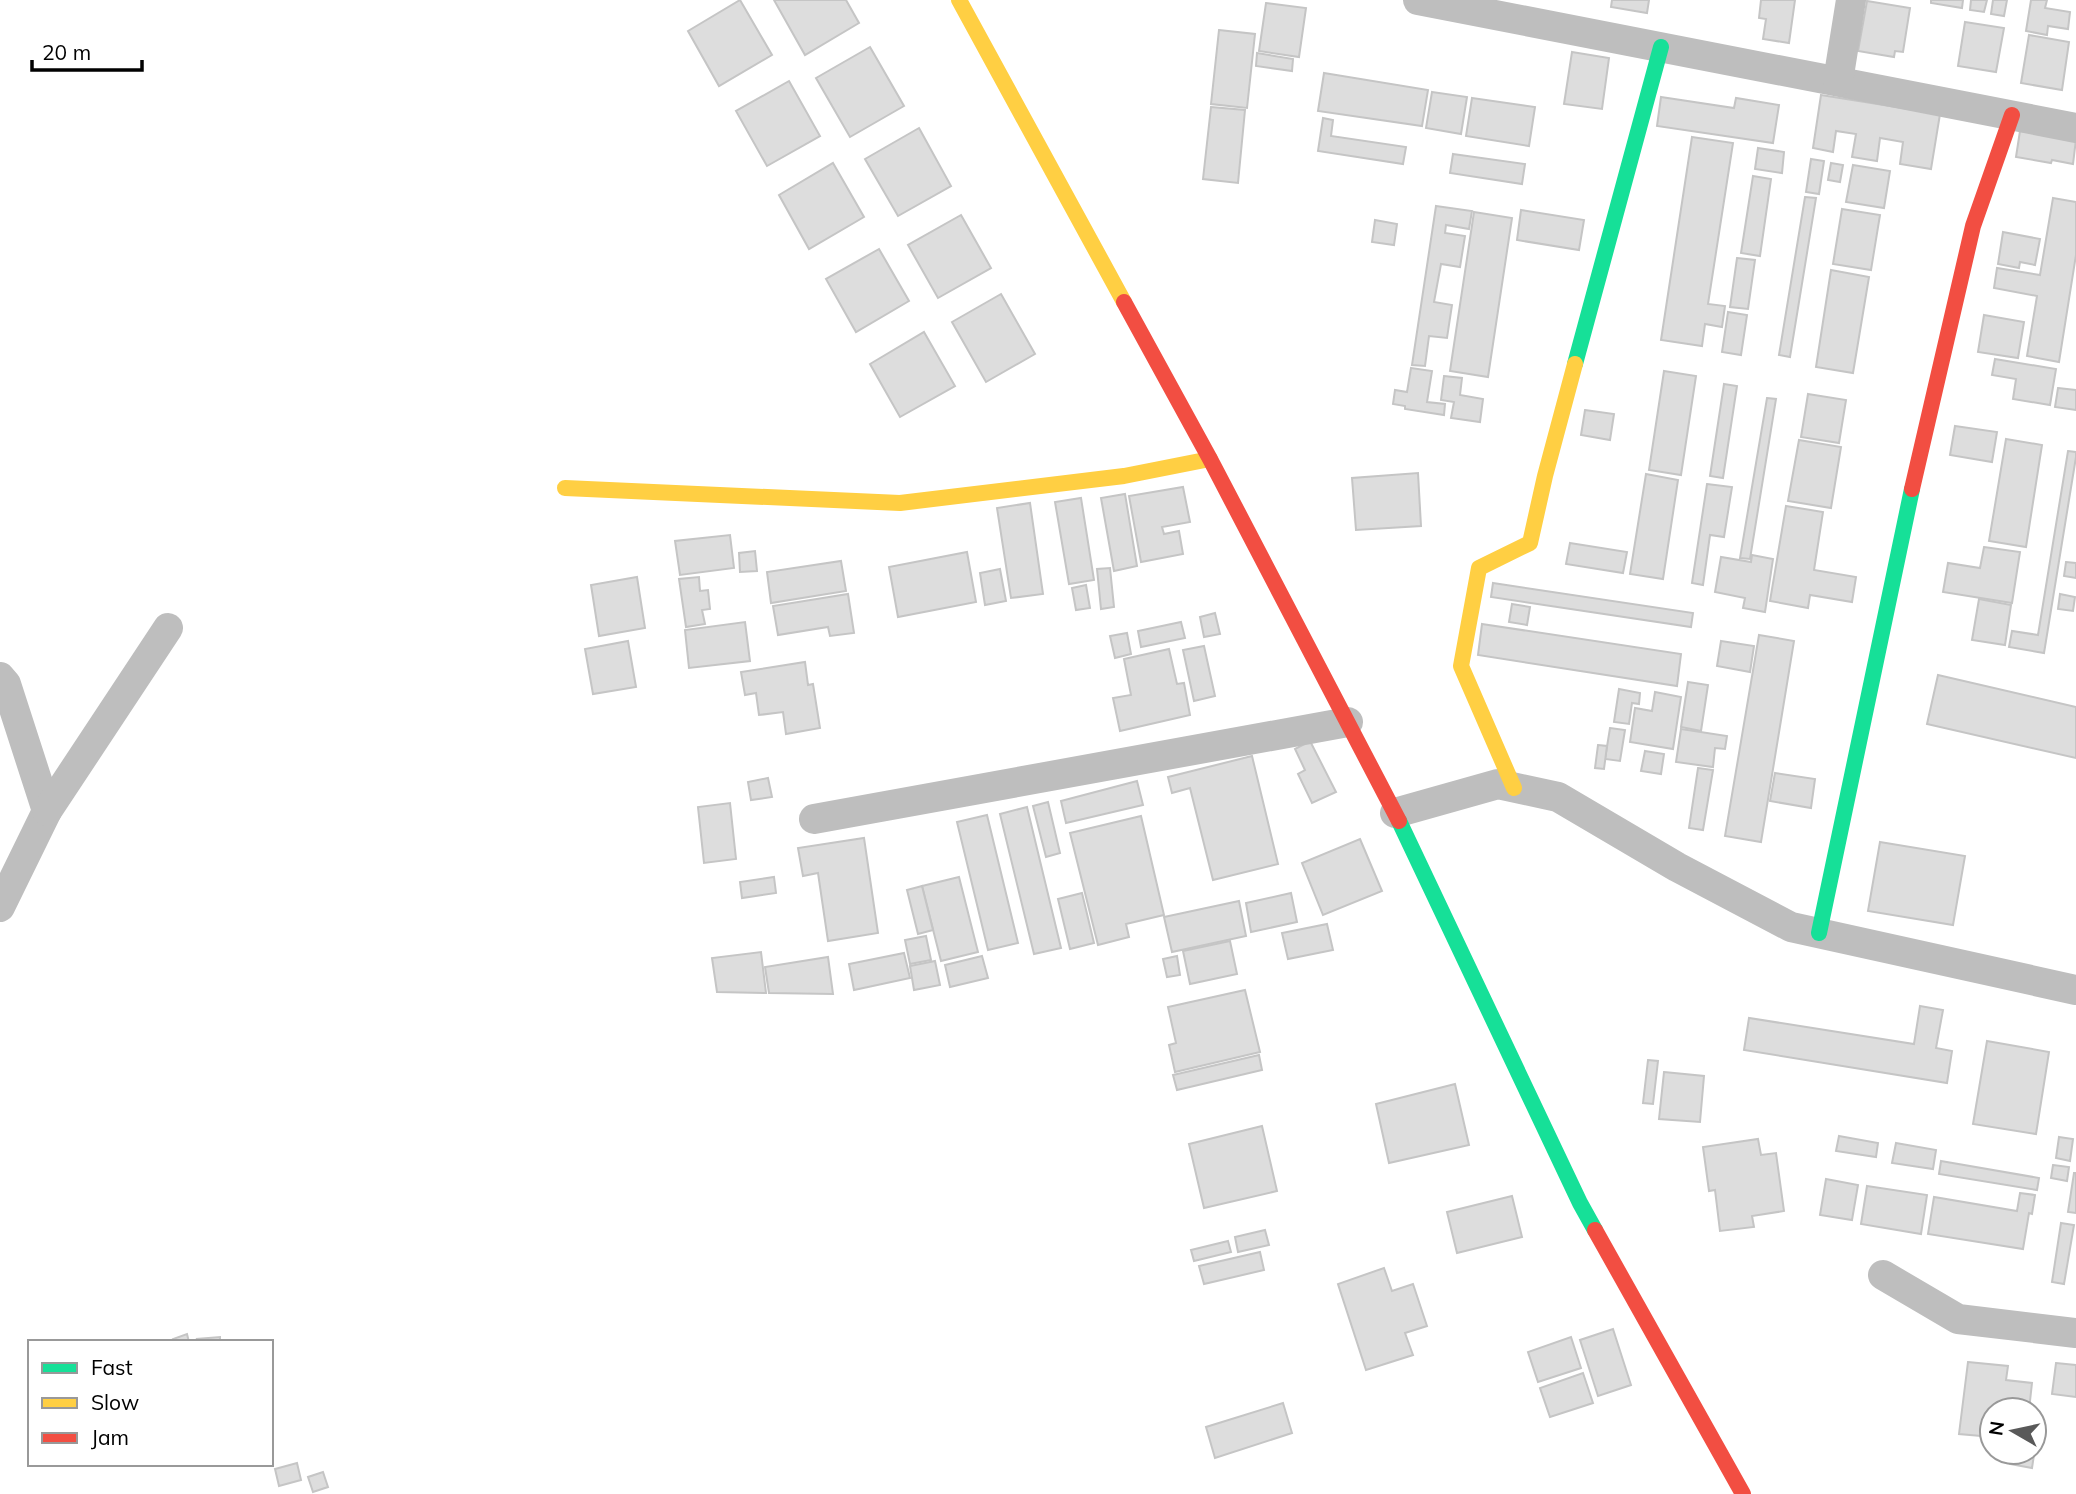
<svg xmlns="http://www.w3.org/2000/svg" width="2076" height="1494" viewBox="0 0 2076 1494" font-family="Mulish,sans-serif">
	<rect width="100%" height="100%" fill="#fff"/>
	<g fill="#ddd" stroke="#c5c5c5" stroke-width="2">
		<polygon points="740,0 772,55 719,86 688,31"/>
		<polygon points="774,0 846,0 859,23 805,55"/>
		<polygon points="1612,0 1649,0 1647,13 1611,7"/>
		<polygon points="1761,0 1795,0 1789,43 1763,39 1766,19 1759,18"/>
		<polygon points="1931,0 1963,0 1962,8 1931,3"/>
		<polygon points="1971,0 1987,0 1984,12 1970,10"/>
		<polygon points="1993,0 2007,0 2004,16 1991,14"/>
		<polygon points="2031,0 2047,0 2045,8 2070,12 2068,29 2048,26 2047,35 2026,31"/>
		<polygon points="1867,1 1910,8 1903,52 1895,51 1894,57 1858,51"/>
		<polygon points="1266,3 1306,8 1299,57 1259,51"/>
		<polygon points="1965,22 2004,28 1996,72 1958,66"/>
		<polygon points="1219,30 1255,34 1247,108 1211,104"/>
		<polygon points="2029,35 2069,42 2062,90 2021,83"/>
		<polygon points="870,47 904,106 850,137 816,78"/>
		<polygon points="1572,52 1609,58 1602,109 1564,104"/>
		<polygon points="1257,53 1293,59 1292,71 1256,66"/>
		<polygon points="1324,73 1428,90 1422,126 1318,111"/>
		<polygon points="789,81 820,136 767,166 736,111"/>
		<polygon points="1432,92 1467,97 1461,134 1426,128"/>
		<polygon points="1821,95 1940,114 1931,169 1900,164 1903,142 1880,138 1877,161 1852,157 1856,134 1836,131 1833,152 1813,148"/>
		<polygon points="1661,97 1734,108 1736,98 1779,105 1773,143 1657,126"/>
		<polygon points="1472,98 1535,107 1529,146 1466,136"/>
		<polygon points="1211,107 1245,110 1238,183 1203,179"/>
		<polygon points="1323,118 1333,120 1331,136 1406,147 1403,164 1318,151"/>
		<polygon points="919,128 951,186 898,216 865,159"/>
		<polygon points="2020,131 2076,139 2073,164 2052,160 2051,163 2016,157"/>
		<polygon points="1692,137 1733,143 1708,304 1725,306 1722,327 1705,324 1702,346 1661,340"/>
		<polygon points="1758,148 1784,152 1782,173 1755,169"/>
		<polygon points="1453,154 1525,164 1522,184 1450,173"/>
		<polygon points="1811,159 1824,161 1819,194 1806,192"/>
		<polygon points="833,163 864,217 809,249 779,195"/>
		<polygon points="1831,163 1843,165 1840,182 1828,180"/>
		<polygon points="1853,165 1890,171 1884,208 1846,202"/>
		<polygon points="1753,176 1771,179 1760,256 1741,253"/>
		<polygon points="1805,197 1816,198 1790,357 1779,355"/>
		<polygon points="2053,198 2076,202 2076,255 2059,362 2027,356 2037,296 1994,288 1997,268 2040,275"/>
		<polygon points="1436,206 1472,211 1469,229 1446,225 1445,233 1465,236 1460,267 1441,264 1434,302 1452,305 1447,338 1429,336 1425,366 1412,365"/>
		<polygon points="1842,209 1880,215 1871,270 1833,264"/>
		<polygon points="1521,210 1584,220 1579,250 1517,240"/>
		<polygon points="1474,212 1512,218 1488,377 1450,371"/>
		<polygon points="961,215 991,268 938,298 908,245"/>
		<polygon points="1375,220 1397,224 1394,245 1372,242"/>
		<polygon points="2003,232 2040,239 2035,265 2020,262 2019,268 1998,264"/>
		<polygon points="879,249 909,301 856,332 826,279"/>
		<polygon points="1737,258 1755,260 1748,309 1730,307"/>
		<polygon points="1831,270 1869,277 1853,373 1816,367"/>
		<polygon points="1001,294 1035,354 986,382 952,322"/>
		<polygon points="1728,312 1747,315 1741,355 1722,352"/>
		<polygon points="1984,315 2024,322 2018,358 1978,352"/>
		<polygon points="924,332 955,386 900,417 870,364"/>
		<polygon points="1995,359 2056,369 2050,405 2013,399 2016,379 1992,375"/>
		<polygon points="1411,368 1432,371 1427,402 1445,404 1444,415 1405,409 1405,406 1393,404 1395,390 1407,392"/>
		<polygon points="1664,371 1696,376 1681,475 1649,470"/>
		<polygon points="1444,376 1462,378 1460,395 1483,399 1480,422 1451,418 1454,402 1441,400"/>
		<polygon points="1724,384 1737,386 1723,478 1710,476"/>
		<polygon points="2058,388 2076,390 2076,410 2055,407"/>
		<polygon points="1808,394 1846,400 1839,443 1801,437"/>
		<polygon points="1767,398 1776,399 1750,559 1740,558"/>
		<polygon points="1585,410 1614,414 1610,440 1581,435"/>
		<polygon points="1955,426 1997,432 1992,462 1950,455"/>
		<polygon points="2006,439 2042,445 2026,547 1989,541"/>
		<polygon points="1799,440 1841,447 1831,508 1788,501"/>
		<polygon points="2068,451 2076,452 2076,457 2044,653 2009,647 2012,631 2038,635"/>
		<polygon points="1418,473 1421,526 1356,530 1352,478"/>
		<polygon points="1646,474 1678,480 1663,579 1630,574"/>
		<polygon points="1707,484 1732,487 1724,537 1710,535 1703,585 1692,583"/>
		<polygon points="1183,487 1190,522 1162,527 1164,534 1179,531 1183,554 1141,562 1129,496"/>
		<polygon points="1125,494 1137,566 1114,571 1101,498"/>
		<polygon points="1081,498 1094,580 1069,584 1055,502"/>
		<polygon points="1030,503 1043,594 1011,598 997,508"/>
		<polygon points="1786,506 1823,512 1814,570 1856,577 1852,602 1810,595 1808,608 1770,601"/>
		<polygon points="730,535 734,568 680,575 675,541"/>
		<polygon points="1570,543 1627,552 1623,573 1566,564"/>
		<polygon points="1984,547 2020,552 2012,603 1943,592 1948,563 1980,568"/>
		<polygon points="755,551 757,571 740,572 739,553"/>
		<polygon points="967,552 976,602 898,617 889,567"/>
		<polygon points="1752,555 1773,559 1765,612 1743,608 1745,598 1715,592 1721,557 1751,562"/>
		<polygon points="841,561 846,591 771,603 767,572"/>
		<polygon points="2066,562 2076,563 2076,578 2064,576"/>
		<polygon points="1110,568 1114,607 1101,609 1097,569"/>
		<polygon points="1000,569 1006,601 985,605 980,573"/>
		<polygon points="637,577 645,628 599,636 591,585"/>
		<polygon points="699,577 700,591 708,590 710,609 702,610 705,624 686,627 679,579"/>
		<polygon points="1493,583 1693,613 1691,627 1491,597"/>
		<polygon points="1086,585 1090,608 1076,610 1072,588"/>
		<polygon points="848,594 854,633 830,636 828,627 778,635 773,606"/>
		<polygon points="2060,594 2075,597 2073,611 2058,609"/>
		<polygon points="1979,599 2011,605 2005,645 1972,640"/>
		<polygon points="1512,604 1530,607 1527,625 1509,622"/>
		<polygon points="1215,613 1220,634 1204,637 1200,617"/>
		<polygon points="745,622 750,661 689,668 685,630"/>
		<polygon points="1181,622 1185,638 1141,647 1138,631"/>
		<polygon points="1482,624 1681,654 1677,686 1478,655"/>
		<polygon points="1127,633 1131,654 1115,658 1110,636"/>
		<polygon points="1759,635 1794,641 1761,842 1725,836"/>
		<polygon points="628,641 636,687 593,694 585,649"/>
		<polygon points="1721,641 1754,646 1750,672 1717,666"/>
		<polygon points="1204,646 1215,696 1194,701 1183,650"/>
		<polygon points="1169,649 1177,684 1184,683 1190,715 1120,731 1113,698 1131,695 1124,659"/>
		<polygon points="805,662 808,685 813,684 820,728 786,734 783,712 759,715 756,693 745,695 741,672"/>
		<polygon points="1938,675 2076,707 2076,758 1927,724"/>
		<polygon points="1688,682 1708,685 1701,731 1681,727"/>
		<polygon points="1619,689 1640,693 1639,704 1632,703 1629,724 1614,722"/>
		<polygon points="1655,692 1681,697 1673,749 1630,742 1635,708 1652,711"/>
		<polygon points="1610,728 1625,730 1620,761 1605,759"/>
		<polygon points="1681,729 1727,736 1725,749 1715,748 1713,767 1676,762"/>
		<polygon points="1310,741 1336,792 1312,803 1298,774 1305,770 1295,749"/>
		<polygon points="1598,745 1607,746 1604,769 1595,768"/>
		<polygon points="1645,751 1664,754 1661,774 1641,771"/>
		<polygon points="1252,756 1278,864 1213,880 1190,788 1172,793 1168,777"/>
		<polygon points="1698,768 1713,770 1703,830 1689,828"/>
		<polygon points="1775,773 1815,779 1811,808 1770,801"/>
		<polygon points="768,778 772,797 751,800 748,782"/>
		<polygon points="1137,781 1143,805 1066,823 1061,801"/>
		<polygon points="1048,802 1060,853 1046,857 1033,806"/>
		<polygon points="730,803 736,859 704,863 698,807"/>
		<polygon points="1027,807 1061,948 1034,954 1000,814"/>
		<polygon points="987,815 1018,943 988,950 957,822"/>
		<polygon points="1141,816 1164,915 1126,924 1129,937 1098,945 1070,833"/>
		<polygon points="864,838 878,933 828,941 818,873 803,876 798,848"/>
		<polygon points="1360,839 1382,891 1323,915 1302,863"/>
		<polygon points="1880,842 1965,856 1953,925 1868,911"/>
		<polygon points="774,877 776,893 742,898 740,882"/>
		<polygon points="959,877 978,952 941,961 922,886"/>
		<polygon points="922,886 933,930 918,934 907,890"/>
		<polygon points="1082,893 1094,943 1070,949 1058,899"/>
		<polygon points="1291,893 1297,922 1251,932 1246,903"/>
		<polygon points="1239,901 1246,936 1172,952 1164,917"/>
		<polygon points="1327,924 1333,950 1288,959 1282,933"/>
		<polygon points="926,936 931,960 910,964 905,940"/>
		<polygon points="1230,941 1237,974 1190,984 1183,951"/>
		<polygon points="761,952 766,993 717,992 712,958"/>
		<polygon points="904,953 910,978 854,990 849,964"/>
		<polygon points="982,956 988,978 950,987 945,965"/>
		<polygon points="1177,956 1180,975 1167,977 1163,959"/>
		<polygon points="828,957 833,994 769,993 765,967"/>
		<polygon points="935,961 940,985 914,990 910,966"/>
		<polygon points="1245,990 1260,1052 1175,1072 1169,1045 1176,1043 1168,1007"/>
		<polygon points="1920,1006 1943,1010 1936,1048 1952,1051 1947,1083 1744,1050 1749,1018 1914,1044"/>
		<polygon points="1987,1041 2049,1052 2036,1134 1973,1124"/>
		<polygon points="1259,1055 1262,1070 1177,1090 1173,1075"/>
		<polygon points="1648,1060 1658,1061 1653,1104 1643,1103"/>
		<polygon points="1664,1072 1704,1076 1700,1122 1659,1119"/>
		<polygon points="1455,1084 1469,1145 1389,1163 1376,1104"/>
		<polygon points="1262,1126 1277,1191 1204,1208 1189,1144"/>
		<polygon points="1839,1136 1878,1143 1876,1157 1836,1151"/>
		<polygon points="2059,1137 2073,1139 2070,1161 2056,1158"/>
		<polygon points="1758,1139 1761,1155 1776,1153 1784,1211 1752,1216 1754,1227 1720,1231 1715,1190 1709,1191 1703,1147"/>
		<polygon points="1896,1143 1936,1150 1933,1169 1892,1163"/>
		<polygon points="1941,1161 2039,1178 2037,1190 1939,1174"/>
		<polygon points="2053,1165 2069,1167 2067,1181 2051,1178"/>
		<polygon points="2074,1173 2076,1173 2076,1213 2068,1212"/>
		<polygon points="1826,1179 1858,1185 1852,1220 1820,1215"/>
		<polygon points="1867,1186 1927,1195 1921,1234 1861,1224"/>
		<polygon points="2020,1193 2035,1195 2032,1214 2029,1213 2023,1249 1928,1234 1934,1197 2017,1211"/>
		<polygon points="1512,1196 1522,1237 1457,1253 1447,1212"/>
		<polygon points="2061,1223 2074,1225 2064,1284 2052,1282"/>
		<polygon points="1265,1230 1269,1245 1238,1252 1235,1237"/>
		<polygon points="1228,1241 1231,1252 1194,1261 1191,1250"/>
		<polygon points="1260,1252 1264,1270 1204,1284 1199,1266"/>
		<polygon points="1384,1268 1392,1291 1413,1284 1427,1326 1405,1333 1413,1355 1366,1370 1338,1284"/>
		<polygon points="1613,1329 1631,1385 1598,1396 1580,1340"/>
		<polygon points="187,1334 189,1342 174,1342 173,1339"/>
		<polygon points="220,1337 220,1342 198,1342 197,1339"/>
		<polygon points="1571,1337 1581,1368 1538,1382 1528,1352"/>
		<polygon points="1968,1362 2008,1366 2006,1380 2032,1383 2029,1410 1992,1410 1992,1437 1959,1434"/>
		<polygon points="2056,1363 2076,1365 2076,1397 2052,1394"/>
		<polygon points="1583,1373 1593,1403 1550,1417 1540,1388"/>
		<polygon points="1283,1403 1292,1433 1215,1458 1206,1427"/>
		<polygon points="2035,1448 2032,1468 2010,1464 2012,1452 2034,1452"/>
		<polygon points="297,1463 301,1480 279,1486 275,1469"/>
		<polygon points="323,1472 328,1487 313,1492 308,1477"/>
	</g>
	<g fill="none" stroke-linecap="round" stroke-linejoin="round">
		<g stroke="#bebebe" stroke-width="30">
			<polyline points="1418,0 2076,128"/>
			<polyline points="1838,81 1851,0"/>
			<polyline points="0,677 6,684 47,811 0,907"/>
			<polyline points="47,811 168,628"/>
			<polyline points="1395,813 1498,784 1558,797 1677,867 1791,927 2076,990"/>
			<polyline points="814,819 1348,722"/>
			<polyline points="1883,1275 1958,1319 2076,1333"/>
		</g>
		<g stroke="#16e098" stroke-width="16">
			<polyline points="1575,364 1661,47"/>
			<polyline points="1399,821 1580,1203 1595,1230"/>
			<polyline points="1819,933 1912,489"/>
		</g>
		<g stroke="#ffcf43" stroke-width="16">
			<polyline points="959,0 1124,302"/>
			<polyline points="565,488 900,503 1124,476 1210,459"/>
			<polyline points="1514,788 1461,666 1479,568 1530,543 1545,476 1575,364"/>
		</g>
		<g stroke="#f24e42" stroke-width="16">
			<polyline points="1124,302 1210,459 1399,821"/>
			<polyline points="1912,489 1973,226 2012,115"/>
			<polyline points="1595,1230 1743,1494"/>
		</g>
	</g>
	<rect x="28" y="1340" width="245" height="126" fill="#ffffff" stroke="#999999" stroke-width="2"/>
	<rect x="42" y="1363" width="35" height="10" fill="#16e098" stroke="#999999" stroke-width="2"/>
	<text x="91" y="1375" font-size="21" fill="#000000">Fast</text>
	<rect x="42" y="1398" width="35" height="10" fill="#ffcf43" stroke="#999999" stroke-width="2"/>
	<text x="91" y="1410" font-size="21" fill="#000000">Slow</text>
	<rect x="42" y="1433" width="35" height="10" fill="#f24e42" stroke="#999999" stroke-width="2"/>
	<text x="91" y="1445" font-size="21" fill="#000000">Jam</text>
	<g transform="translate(2013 1431) rotate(279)"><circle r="33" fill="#ffffff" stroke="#999999" stroke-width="2"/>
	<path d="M0-5L12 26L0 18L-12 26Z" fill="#595959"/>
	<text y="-10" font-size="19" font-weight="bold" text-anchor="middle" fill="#000000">N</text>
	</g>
	<path d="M32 60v10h110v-10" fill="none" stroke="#000000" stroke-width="3.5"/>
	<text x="42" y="60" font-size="21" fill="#000000" stroke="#ffffff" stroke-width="5" paint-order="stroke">20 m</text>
</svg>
